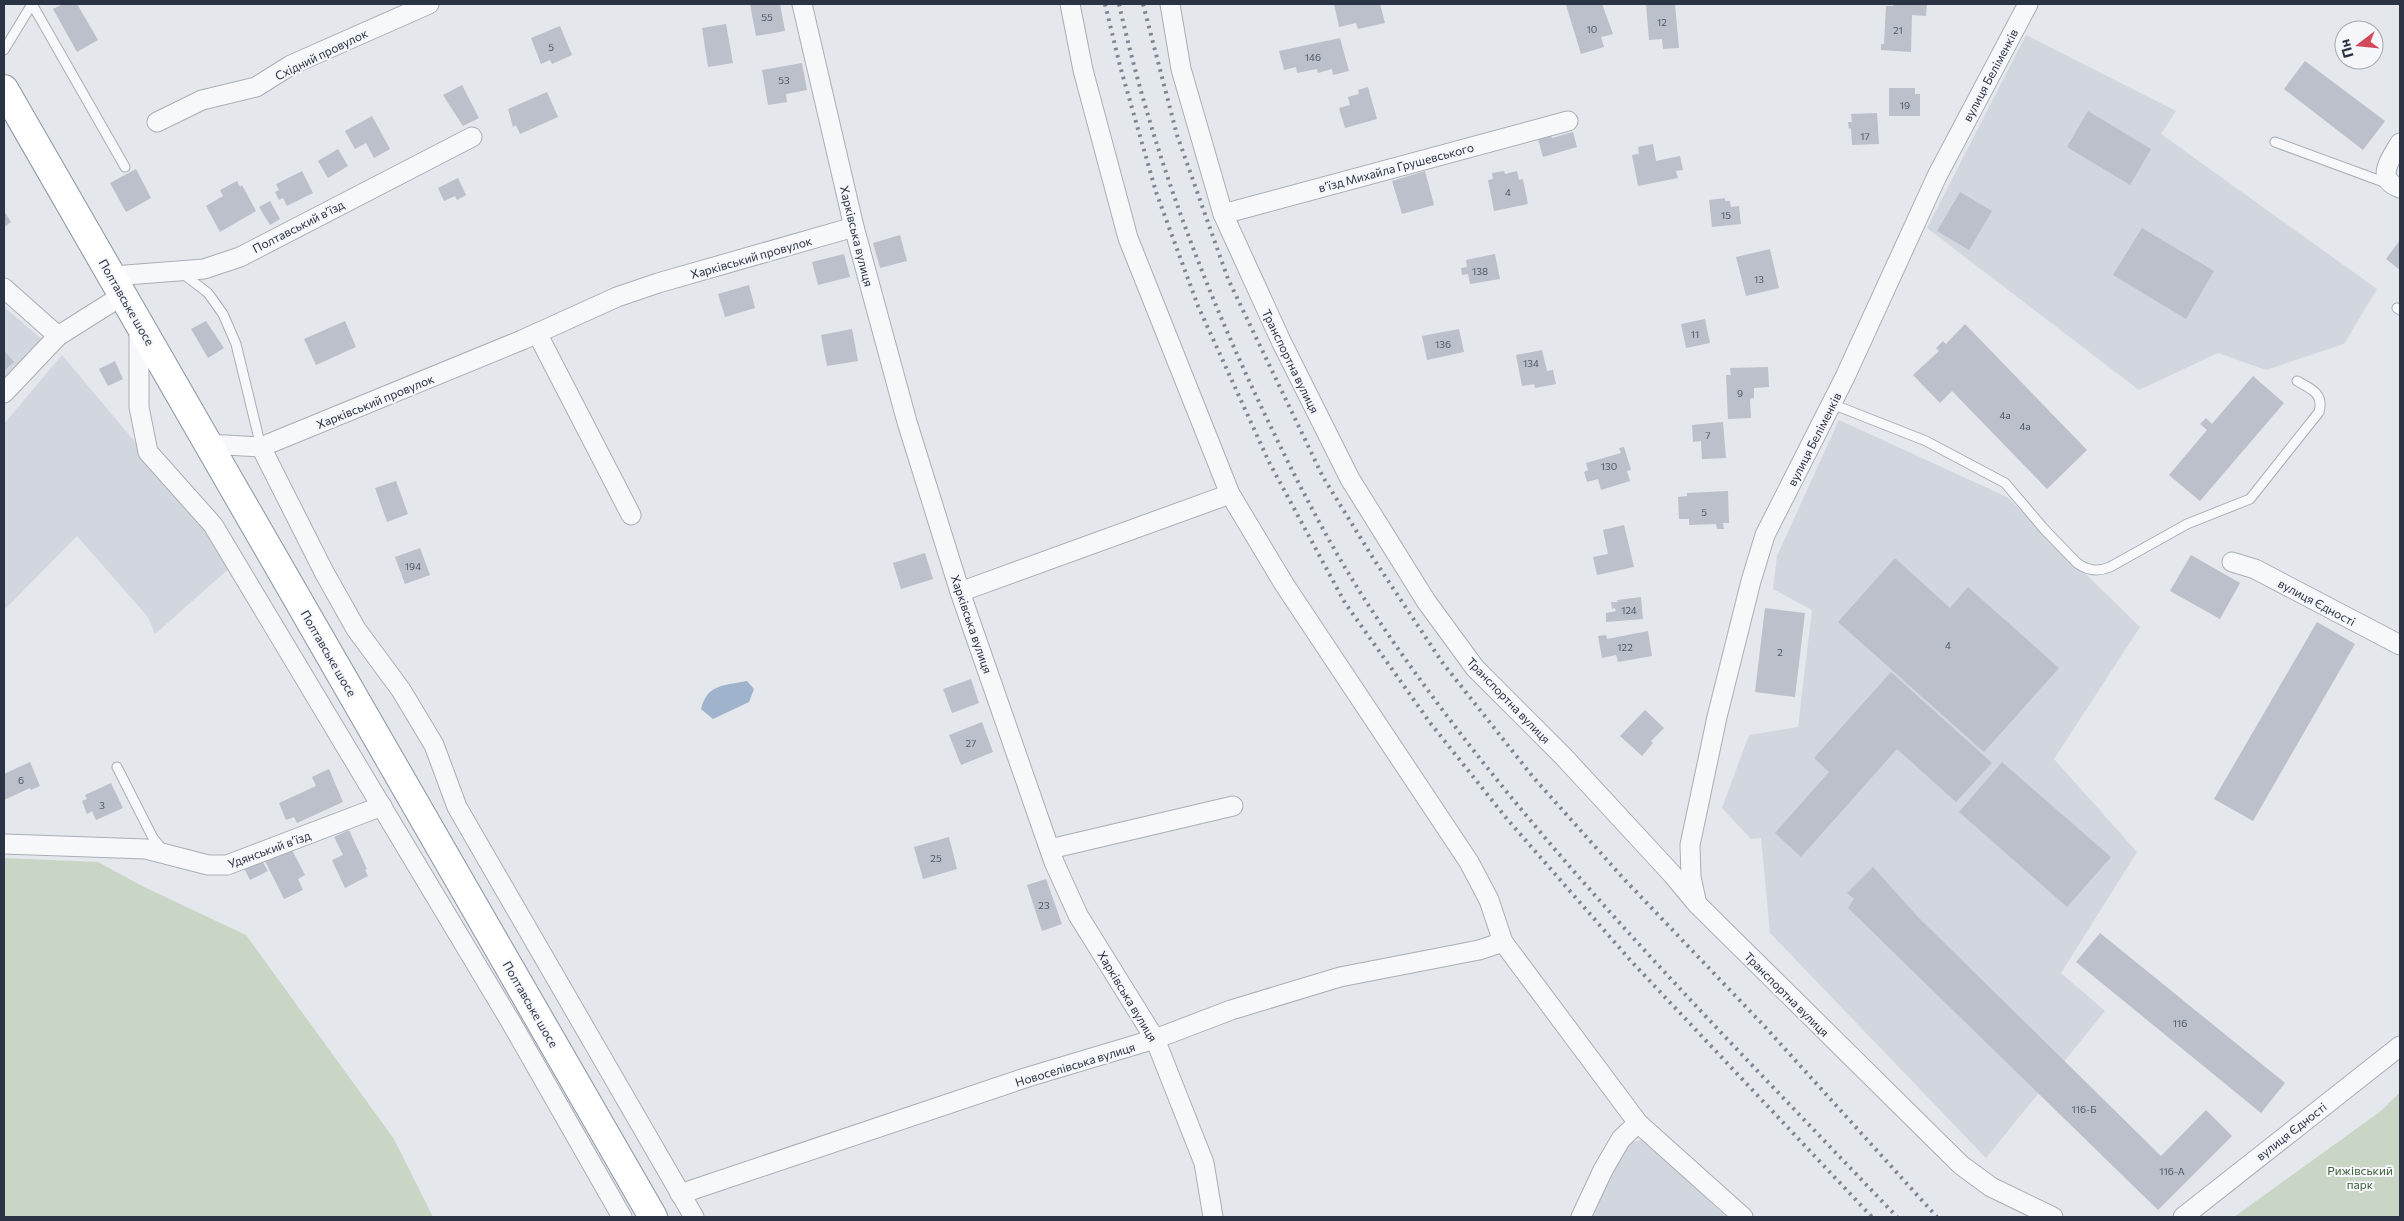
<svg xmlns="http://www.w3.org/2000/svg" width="2404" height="1221" viewBox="0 0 2404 1221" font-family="Commissioner,sans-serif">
	<rect width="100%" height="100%" fill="#e4e7ec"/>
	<g fill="#d2d6de">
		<polygon points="2026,35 2176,111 2161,134 2377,289 2344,344 2266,370 2218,353 2139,390 1927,228"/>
		<polygon points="4,307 43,340 4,381"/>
		<polygon points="62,355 193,511 232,566 155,634 148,617 77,536 4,610 4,424"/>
		<polygon points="1839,420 2007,497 2140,627 2054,759 2137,852 2061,973 2105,1011 1986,1158 1770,933 1761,838 1751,839 1722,808 1749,735 1798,727 1812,610 1773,589 1777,556"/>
		<polygon points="1644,1140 1726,1217 1588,1217 1626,1143"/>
	</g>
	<g fill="#c9d6c5">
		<polygon points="4,858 98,862 144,887 246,935 394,1139 433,1217 4,1217"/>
		<polygon points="2400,1092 2400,1217 2234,1217 2381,1111"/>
	</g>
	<path fill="#9fb4cc" d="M747 681 754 689 749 702 713 719 701 709C708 683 724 686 747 681Z"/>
	<g fill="#bbc0ca">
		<polygon points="63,4 77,4 98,40 77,52 53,9"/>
		<polygon points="750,4 780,4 785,31 756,36"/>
		<polygon points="1334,4 1380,4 1385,23 1358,29 1356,23 1339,27"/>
		<polygon points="1571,4 1602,4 1613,34 1601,37 1604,47 1581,54 1566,5"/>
		<polygon points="1646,4 1675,4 1679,48 1663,49 1662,39 1649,40"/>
		<polygon points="1893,4 1927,4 1926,16 1912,15 1911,52 1881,50 1881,44 1884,44 1886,6 1893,6"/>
		<polygon points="726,24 733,63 708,67 702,28"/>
		<polygon points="560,26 572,55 552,64 550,60 541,64 531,38"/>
		<polygon points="1340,38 1349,71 1333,75 1332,69 1318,73 1317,69 1297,73 1296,67 1284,70 1279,51"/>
		<polygon points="2305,61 2385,121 2363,150 2284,89"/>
		<polygon points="802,63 807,90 786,94 787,102 768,105 762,70"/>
		<polygon points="462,85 479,118 463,126 443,95"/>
		<polygon points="1368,87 1377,119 1345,128 1339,108 1350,105 1348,97 1359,94 1358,90"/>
		<polygon points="1889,88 1915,88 1915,94 1920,94 1920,116 1889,116"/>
		<polygon points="547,92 558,117 520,134 516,125 513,127 508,109"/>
		<polygon points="2088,111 2151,149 2130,185 2067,147"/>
		<polygon points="1877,113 1879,144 1852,145 1851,128 1849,129 1848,122 1852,122 1851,114"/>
		<polygon points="372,116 390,149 374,158 366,143 355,149 345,131"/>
		<polygon points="1573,132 1577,147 1543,157 1538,139 1551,135 1552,138"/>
		<polygon points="1653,144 1656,161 1680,156 1683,170 1676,171 1678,178 1638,186 1632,155 1639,154 1638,147"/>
		<polygon points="338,149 348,166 328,178 318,161"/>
		<polygon points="136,169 151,198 126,212 110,183"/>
		<polygon points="302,171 313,193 287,206 283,198 279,200 275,192 279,190 276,184"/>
		<polygon points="1425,171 1434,205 1402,214 1392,181"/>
		<polygon points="1504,171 1505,174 1517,171 1519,180 1523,179 1528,204 1494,211 1488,180 1493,179 1492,173"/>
		<polygon points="458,178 466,195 457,200 455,196 444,201 438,188"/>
		<polygon points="237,181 240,187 242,185 256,211 220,232 206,206 223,196 220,190"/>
		<polygon points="1960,192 1992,211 1969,250 1937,231"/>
		<polygon points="1725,198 1725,201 1730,201 1731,207 1739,206 1741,224 1712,227 1709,200"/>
		<polygon points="270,201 280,219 270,225 259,207"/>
		<polygon points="4,211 11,222 4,227"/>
		<polygon points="2142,228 2214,271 2186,319 2113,275"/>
		<polygon points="900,235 907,261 880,268 873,243"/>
		<polygon points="2400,240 2400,270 2386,259"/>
		<polygon points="1770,249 1779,288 1746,296 1736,257"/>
		<polygon points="844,254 850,277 818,285 812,262"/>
		<polygon points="1495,254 1500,279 1470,284 1468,274 1462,275 1461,268 1467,267 1466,260"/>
		<polygon points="749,285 755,308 725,317 718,294"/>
		<polygon points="1705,319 1710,343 1686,348 1681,324"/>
		<polygon points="206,321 224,348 208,358 191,329"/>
		<polygon points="345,321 356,347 316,365 304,339"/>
		<polygon points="1965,324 2087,450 2047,489 1952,391 1940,403 1913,375 1939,351 1936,348 1943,341 1946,344"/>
		<polygon points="852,329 858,361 827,366 821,335"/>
		<polygon points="1459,329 1464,352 1427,360 1422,336"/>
		<polygon points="1542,350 1547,371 1553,370 1556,384 1535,388 1534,384 1522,386 1516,355"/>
		<polygon points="4,351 14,362 4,371"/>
		<polygon points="115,361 123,379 108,386 99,369"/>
		<polygon points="1768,367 1769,387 1754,388 1754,398 1750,399 1751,418 1728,419 1726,375 1731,375 1730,368"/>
		<polygon points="2253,376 2284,403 2200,501 2169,475 2207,430 2200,424 2206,418 2212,424"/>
		<polygon points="1723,422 1726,458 1702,459 1701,441 1693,442 1692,425"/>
		<polygon points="1624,447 1631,470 1627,471 1630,481 1601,490 1598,479 1587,482 1584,472 1588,470 1586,463 1621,453 1619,448"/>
		<polygon points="396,481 408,514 387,522 375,488"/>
		<polygon points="1728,491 1729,523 1723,523 1724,529 1717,529 1716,524 1689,525 1689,519 1679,519 1678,497 1687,496 1687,493"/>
		<polygon points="1624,525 1634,567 1597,575 1593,557 1608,554 1603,530"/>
		<polygon points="420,548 430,575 405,584 395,557"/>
		<polygon points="925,553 933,579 901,589 893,563"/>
		<polygon points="2191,555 2240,583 2220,619 2170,591"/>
		<polygon points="1895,558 1950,608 1968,587 2059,668 1984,752 1838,622"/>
		<polygon points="1641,597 1643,619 1606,622 1606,613 1616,611 1615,608 1612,609 1611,602 1618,602 1617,600"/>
		<polygon points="1765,608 1805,613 1795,697 1755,692"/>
		<polygon points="2317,622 2355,644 2253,821 2214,799"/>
		<polygon points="1648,631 1652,656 1618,662 1616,655 1602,658 1598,636 1606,635 1607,639"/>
		<polygon points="1891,672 1992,763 1956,802 1897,749 1801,857 1775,833 1829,772 1814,758"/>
		<polygon points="971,679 979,703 952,713 943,689"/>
		<polygon points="1645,710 1664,728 1651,741 1653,743 1642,756 1620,736"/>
		<polygon points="982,722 993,752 961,765 949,735"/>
		<polygon points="30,762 40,786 31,790 30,788 4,800 4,774"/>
		<polygon points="2002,762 2111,857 2067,907 1959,812"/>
		<polygon points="329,769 343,802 297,823 294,817 286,820 279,803 316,786 312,777"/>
		<polygon points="111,783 123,808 96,820 92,811 87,814 82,801 87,799 85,795"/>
		<polygon points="349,830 367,869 365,870 368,876 345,888 332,860 343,855 334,837"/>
		<polygon points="949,837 957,869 923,879 914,847"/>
		<polygon points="290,846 305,875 298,879 303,890 284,899 264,859"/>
		<polygon points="261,859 268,871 250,880 244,868"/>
		<polygon points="1873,867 1918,917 2161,1156 2206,1110 2232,1136 2158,1210 1848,908 1854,899 1847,893"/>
		<polygon points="1046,879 1062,924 1042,931 1027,885"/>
		<polygon points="2100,933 2285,1083 2261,1113 2076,962"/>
	</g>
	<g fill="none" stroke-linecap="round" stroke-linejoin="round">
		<g stroke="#a9aeb7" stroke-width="11">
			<g id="service">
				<polyline points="32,4 125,167"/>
				<polyline points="4,50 32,4"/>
				<polyline points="2275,142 2389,184"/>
				<polyline points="182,273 208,293 223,314 236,344 261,447"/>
				<polyline points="2397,308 2400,310"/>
				<path d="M1832 404 1926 441 2005 483 2045 530 2077 563C2088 571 2098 572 2110 567L2187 524 2250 499 2319 412C2324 394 2312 389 2297 381"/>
				<polyline points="117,767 153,838 163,850"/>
			</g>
		</g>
		<g stroke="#a9aeb7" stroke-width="21">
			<g id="minor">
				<polyline points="802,4 854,227 907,422 960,592 1054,862 1078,915 1155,1039 1204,1163 1213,1217"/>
				<polyline points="1070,4 1083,70 1128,238 1230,494 1284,584 1469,862 1489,900 1503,942 1638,1123 1743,1217"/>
				<polyline points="1170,4 1181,69 1223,214 1281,341 1350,479 1426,601 1475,668 1563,756 1672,874 1697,904 1961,1165 1991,1187 2053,1217"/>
				<polyline points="157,122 202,100 256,87 291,65 429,4"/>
				<path d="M2400 143C2391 158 2374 179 2400 188"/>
				<polyline points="1223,214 1568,121"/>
				<polyline points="113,276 204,269 240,257 472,137"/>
				<polyline points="4,288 58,336"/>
				<polyline points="139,326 139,407 148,452 213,525 512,1024 622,1217"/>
				<polyline points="537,333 631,515"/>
				<polyline points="4,393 58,336 123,295"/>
				<polyline points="208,444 261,447 522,340 617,297 658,283 854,227"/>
				<polyline points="261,447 324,572 356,629 401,690 434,745 457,807 694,1217"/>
				<polyline points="2232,562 2255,569 2400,645"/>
				<polyline points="960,592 1230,494"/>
				<polyline points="4,844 146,849 208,865 227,865 382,806"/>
				<polyline points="1050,849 1233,806"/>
				<polyline points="1696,900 1691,877 1690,845 1717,717 1751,581 1765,535 1845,377 1937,176 2028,4"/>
				<polyline points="680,1194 1028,1077 1155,1039 1231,1010 1340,977 1479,950 1503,942"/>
				<polyline points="1581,1217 1603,1170 1621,1139 1638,1123"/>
				<polyline points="2183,1217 2400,1046"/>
			</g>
		</g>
		<g stroke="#8b94a3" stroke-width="30">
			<polyline id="trunk" points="4,89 653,1217"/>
		</g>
		<use href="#service" stroke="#f7f8fa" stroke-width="9"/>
		<use href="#minor" stroke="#f7f8fa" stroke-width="19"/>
		<use href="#trunk" stroke="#fff" stroke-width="28"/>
		<g stroke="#7d8696" stroke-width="4" stroke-dasharray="2.5 5" stroke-linecap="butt">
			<polyline points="1105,4 1120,66 1156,192 1198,306 1269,462 1345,603 1431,724 1507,819 1631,961 1872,1217"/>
			<path d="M1119 4C1152 151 1204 289 1270 425 1303 494 1338 561 1381 624 1528 841 1717 1027 1897 1217"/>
			<polyline points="1143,4 1177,135 1228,279 1323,477 1373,558 1442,662 1533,777 1623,878 1767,1029 1937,1217"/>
		</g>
	</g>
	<g text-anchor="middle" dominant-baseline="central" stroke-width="4" stroke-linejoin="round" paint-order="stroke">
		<g font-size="10" fill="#4f5766">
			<text x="767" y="17">55</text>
			<text x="1662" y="22">12</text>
			<text x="1592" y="29">10</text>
			<text x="1898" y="30">21</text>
			<text x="551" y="47">5</text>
			<text x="1313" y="57">146</text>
			<text x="784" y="80">53</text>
			<text x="1905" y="105">19</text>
			<text x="1865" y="136">17</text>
			<text x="1508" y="192">4</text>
			<text x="1726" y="215">15</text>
			<text x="1480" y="271">138</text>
			<text x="1759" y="279">13</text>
			<text x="1695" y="334">11</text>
			<text x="1443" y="344">136</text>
			<text x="1531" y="363">134</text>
			<text x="1740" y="393">9</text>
			<text x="2005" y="415">4а</text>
			<text x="2025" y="426">4а</text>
			<text x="1708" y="435">7</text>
			<text x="1609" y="466">130</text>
			<text x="1704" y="512">5</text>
			<text x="413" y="566">194</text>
			<text x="1629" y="610">124</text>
			<text x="1948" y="645">4</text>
			<text x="1625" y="647">122</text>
			<text x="1780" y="652">2</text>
			<text x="971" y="743">27</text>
			<text x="21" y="780">6</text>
			<text x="102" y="805">3</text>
			<text x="936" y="858">25</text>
			<text x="1044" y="905">23</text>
			<text x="2180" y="1023">116</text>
			<text x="2084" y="1109">116-Б</text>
			<text x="2172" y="1171">116-А</text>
		</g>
		<g font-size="12" fill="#2b3445" stroke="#f4f6f9">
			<text transform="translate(321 54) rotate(-26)">Східний провулок</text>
			<text transform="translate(1990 75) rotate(-62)">вулиця Беліменків</text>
			<text transform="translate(1396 167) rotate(-15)">в’їзд Михайла Грушевського</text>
			<text transform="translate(298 226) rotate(-27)">Полтавський в’їзд</text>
			<text transform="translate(857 236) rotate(76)">Харківська вулиця</text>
			<text transform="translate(751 257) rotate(-16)">Харківський провулок</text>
			<text transform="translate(127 302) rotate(60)">Полтавське шосе</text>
			<text transform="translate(1291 361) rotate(64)">Транспортна вулиця</text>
			<text transform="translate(375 401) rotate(-22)">Харківський провулок</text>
			<text transform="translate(1814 439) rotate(-63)">вулиця Беліменків</text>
			<text transform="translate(2317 602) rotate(28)">вулиця Єдності</text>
			<text transform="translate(972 624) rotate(71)">Харківська вулиця</text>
			<text transform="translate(329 653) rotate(60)">Полтавське шосе</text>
			<text transform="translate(1509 700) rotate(46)">Транспортна вулиця</text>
			<text transform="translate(269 849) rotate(-20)">Удянський в’їзд</text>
			<text transform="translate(1787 994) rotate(45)">Транспортна вулиця</text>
			<text transform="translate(1128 996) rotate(59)">Харківська вулиця</text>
			<text transform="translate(531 1004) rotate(60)">Полтавське шосе</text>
			<text transform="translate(1075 1064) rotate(-17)">Новоселівська вулиця</text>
			<text transform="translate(2291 1131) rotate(-38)">вулиця Єдності</text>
		</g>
		<g font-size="12" fill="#3f6138" stroke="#f4f6f9">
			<text x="2360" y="1170">Рижівський<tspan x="2360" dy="14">парк</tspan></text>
		</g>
	</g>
	<rect width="2404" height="1221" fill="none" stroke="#2b3445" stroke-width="10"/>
	<g transform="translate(2359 45) rotate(254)"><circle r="24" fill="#f4f6f9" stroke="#a4a8b1"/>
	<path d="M0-4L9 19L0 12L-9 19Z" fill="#d1495b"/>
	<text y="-8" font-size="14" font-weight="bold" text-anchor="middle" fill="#2b3445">Пн</text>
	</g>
</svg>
